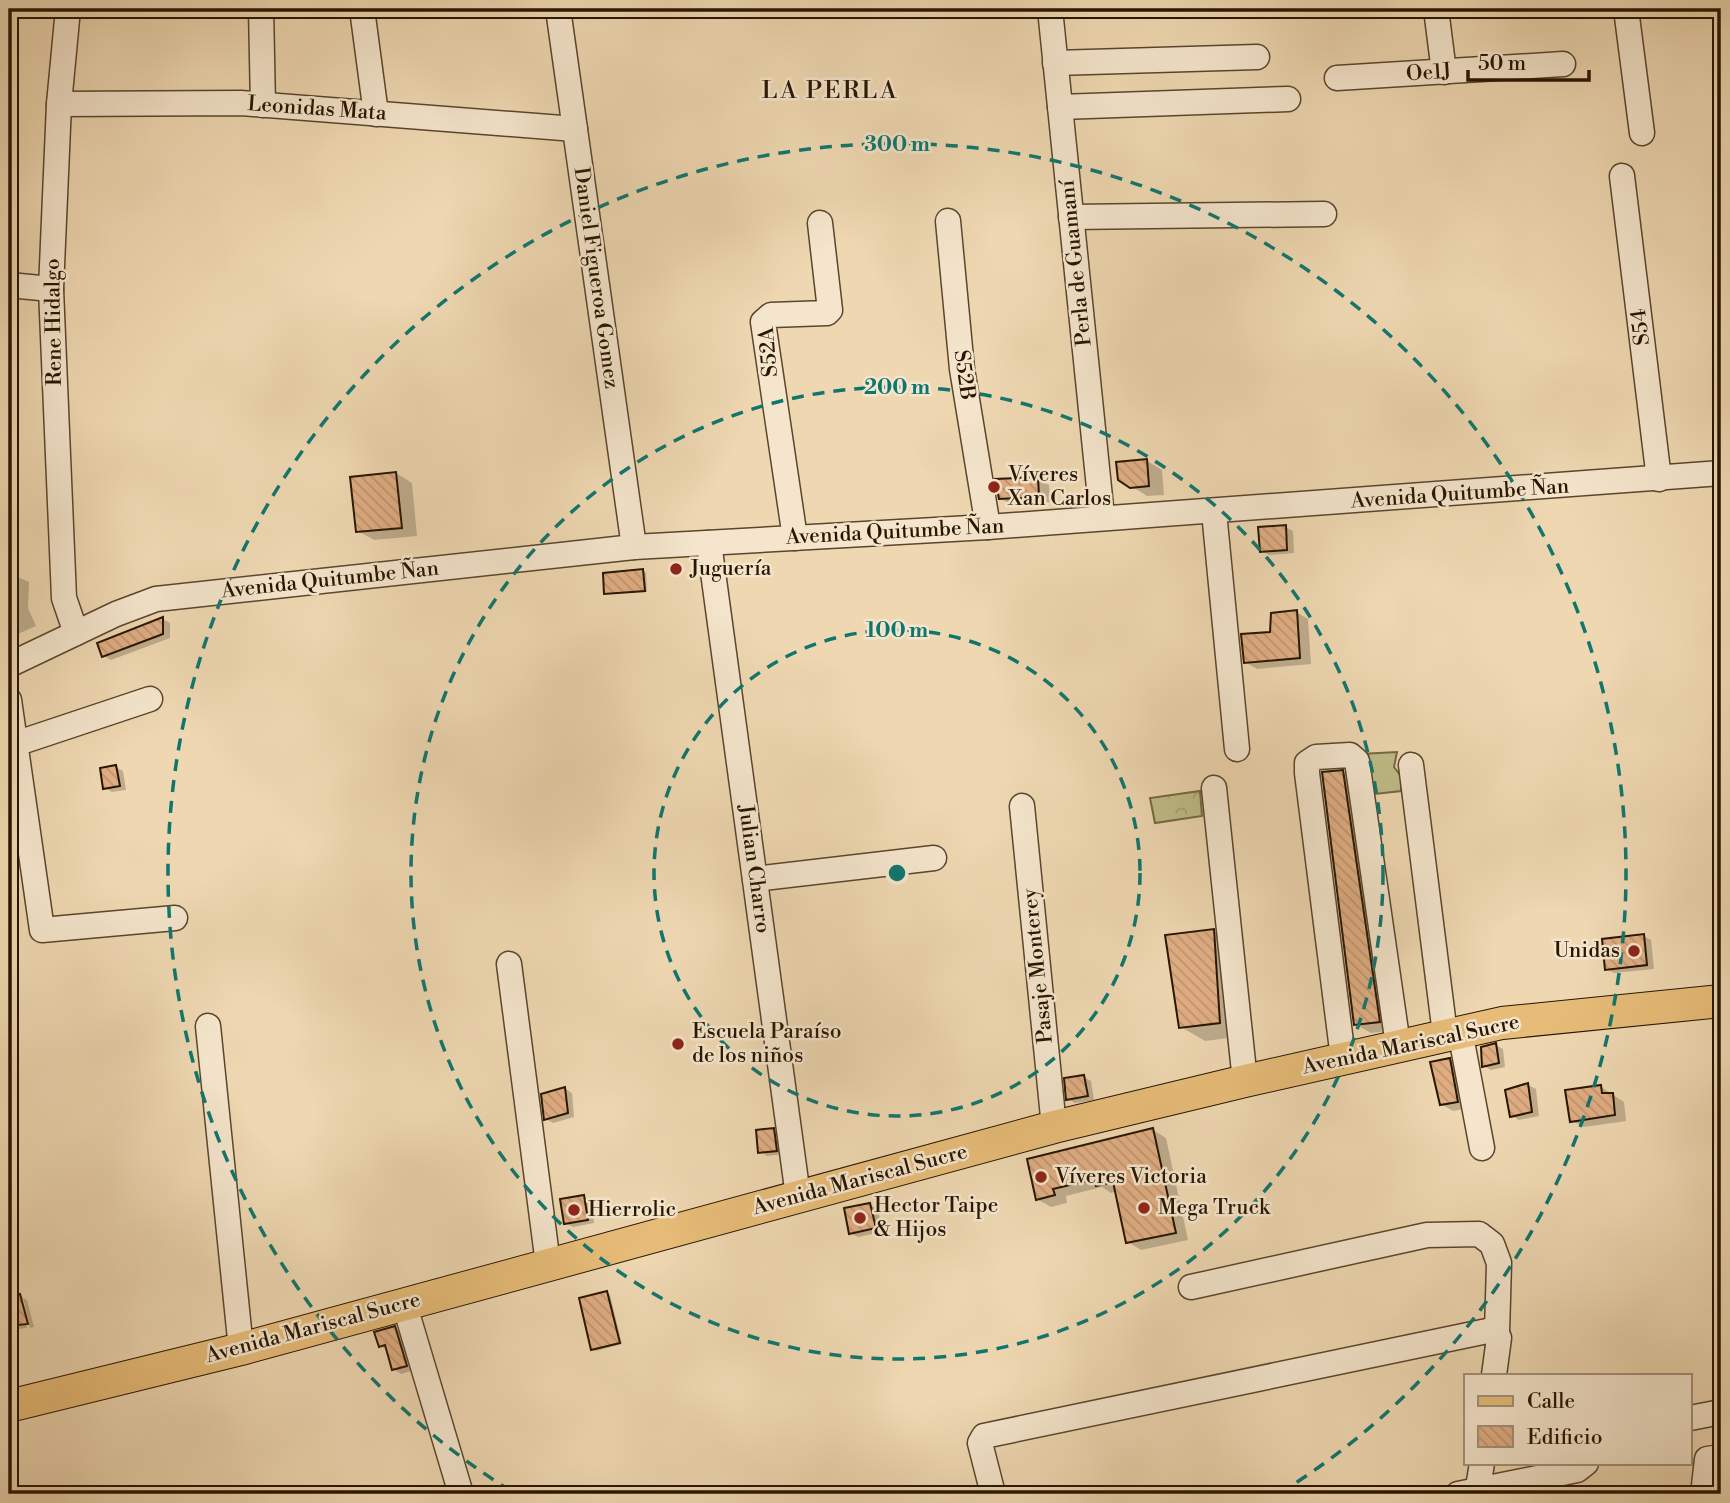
<svg xmlns="http://www.w3.org/2000/svg" width="1730" height="1503" viewBox="0 0 1730 1503" font-family="'Libre Bodoni',serif">
	<defs>
		<pattern id="forest-crowns" width="20" height="18" patternUnits="userSpaceOnUse" patternTransform="scale(1.75)"><rect width="20" height="18" fill="#bfbc87"/><path d="M2 6a3 3 0 1 1 6 0M12 15a3 3 0 1 1 6 0" fill="none" stroke="#a4a173"/></pattern>
		<pattern id="building-back-hatch" width="6" height="6" patternUnits="userSpaceOnUse" patternTransform="scale(1.75)"><rect width="6" height="6" fill="#e0ad83"/><path d="M-1 5l2 2M0 0l6 6M5-1l2 2" fill="none" stroke="#c0946f"/></pattern>
	</defs>
	<rect width="100%" height="100%" fill="#eed7b1"/>
	<filter id="stains"><feTurbulence type="fractalNoise" baseFrequency=".00286" numOctaves="4"/><feColorMatrix values="0 0 0 0 .2 0 0 0 0 .09 0 0 0 0 .02 0 0 0 .5 -.17"/></filter>
	<radialGradient id="worn" r=".72"><stop offset=".6" stop-color="#630" stop-opacity="0"/><stop offset="1" stop-color="#630" stop-opacity=".3"/></radialGradient>
	<polygon fill="#bfbc87" stroke="#736944" stroke-width="2" points="1397,752 1394,767 1401,776 1401,791 1366,795 1360,754"/>
	<polygon fill="url(#forest-crowns)" stroke="#736944" stroke-width="2" points="1200,791 1202,816 1155,823 1150,798"/>
	<g fill="#0003">
		<polygon points="383,9 474,9 391,19 384,15"/>
		<polygon points="1147,461 1162,470 1164,495 1147,496 1131,486"/>
		<polygon points="396,473 412,483 417,536 374,540 358,531"/>
		<polygon points="1037,479 1049,485 1050,502 1012,505 1000,498"/>
		<polygon points="1285,527 1293,531 1294,553 1269,555 1262,551"/>
		<polygon points="643,571 646,573 647,592 606,593"/>
		<polygon points="9,573 29,582 28,608 36,626 9,638"/>
		<polygon points="1296,612 1308,619 1311,664 1257,669 1245,662"/>
		<polygon points="163,619 170,623 170,638 111,660 104,656"/>
		<polygon points="115,767 123,771 126,790 112,792 105,788"/>
		<polygon points="1343,772 1359,781 1395,1030 1371,1033 1355,1024"/>
		<polygon points="1214,931 1238,945 1244,1036 1205,1041 1181,1027"/>
		<polygon points="1643,936 1651,940 1654,969 1614,973 1606,969"/>
		<polygon points="1496,1045 1503,1049 1505,1067 1491,1070 1484,1066"/>
		<polygon points="1450,1060 1461,1066 1469,1108 1453,1111 1441,1104"/>
		<polygon points="1084,1077 1091,1081 1094,1100 1075,1103 1068,1099"/>
		<polygon points="1528,1085 1536,1089 1539,1116 1519,1120 1512,1116"/>
		<polygon points="1601,1087 1624,1102 1626,1121 1584,1127 1572,1121"/>
		<polygon points="564,1088 572,1093 574,1117 553,1123 546,1119"/>
		<polygon points="773,1130 781,1134 783,1154 767,1156 760,1151"/>
		<polygon points="1153,1130 1166,1138 1188,1240 1141,1250 1128,1242 1117,1191 1111,1193 1102,1187 1066,1196 1067,1203 1051,1207 1037,1199 1029,1161"/>
		<polygon points="583,1197 591,1201 594,1223 573,1227 565,1223"/>
		<polygon points="870,1205 878,1209 882,1232 858,1237 850,1233"/>
		<polygon points="607,1293 610,1295 622,1344 596,1351 593,1349"/>
		<polygon points="20,1296 27,1300 34,1327 30,1328 23,1298 19,1298 27,1328 9,1330 9,1298"/>
		<polygon points="395,1328 402,1332 414,1370 401,1374 394,1369 388,1350 380,1346"/>
	</g>
	<g fill="url(#building-back-hatch)" stroke="#271600" stroke-width="2">
		<polygon points="1147,459 1149,486 1130,488 1118,480 1116,462"/>
		<polygon points="396,472 402,528 356,532 350,477"/>
		<polygon points="1038,477 1039,497 999,499 995,479"/>
		<polygon points="1286,525 1287,550 1260,552 1258,527"/>
		<polygon points="643,569 645,591 604,594 603,573"/>
		<polygon points="1297,610 1300,658 1244,663 1241,634 1270,632 1271,613"/>
		<polygon points="163,617 163,634 102,657 97,643"/>
		<polygon points="116,765 120,786 103,789 100,768"/>
		<polygon points="1343,770 1380,1022 1354,1025 1322,772"/>
		<polygon points="1214,929 1220,1023 1179,1028 1165,935"/>
		<polygon points="1644,934 1647,965 1605,970 1602,939"/>
		<polygon points="1496,1043 1499,1063 1482,1067 1481,1047"/>
		<polygon points="1450,1058 1458,1102 1440,1105 1430,1062"/>
		<polygon points="1084,1075 1088,1096 1066,1100 1064,1078"/>
		<polygon points="1528,1083 1532,1112 1510,1117 1505,1090"/>
		<polygon points="1601,1085 1602,1093 1613,1093 1615,1115 1570,1122 1565,1090"/>
		<polygon points="565,1087 568,1113 544,1120 541,1094"/>
		<polygon points="774,1128 777,1151 758,1153 756,1130"/>
		<polygon points="1153,1128 1176,1233 1126,1243 1113,1182 1096,1186 1095,1179 1053,1189 1055,1195 1036,1200 1027,1159"/>
		<polygon points="584,1195 588,1220 564,1224 560,1199"/>
		<polygon points="870,1203 876,1228 849,1234 844,1208"/>
		<polygon points="607,1291 620,1343 591,1350 579,1298"/>
		<polygon points="20,1294 28,1324 9,1326 9,1296"/>
		<polygon points="395,1326 407,1366 392,1370 385,1345 379,1347 374,1332"/>
	</g>
	<g fill="none" stroke-linecap="round" stroke-linejoin="round">
		<g stroke="#59462c" stroke-width="27">
			<g id="minor">
				<polyline points="68,9 59,104 51,289 64,598 76,633"/>
				<polyline points="261,9 263,105"/>
				<polyline points="362,9 376,114"/>
				<polyline points="558,9 634,547"/>
				<polyline points="1050,9 1102,517"/>
				<polyline points="1436,9 1444,72"/>
				<polyline points="1626,9 1642,133"/>
				<polyline points="1055,63 1257,57"/>
				<polyline points="1337,78 1563,64"/>
				<polyline points="59,104 241,103 575,129"/>
				<polyline points="1060,107 1288,99"/>
				<polyline points="1622,176 1659,479"/>
				<polyline points="1071,217 1324,214"/>
				<polyline points="948,221 962,369 988,527"/>
				<polyline points="9,285 51,289"/>
				<polyline points="1214,512 1237,749"/>
				<polyline points="795,538 763,322 771,315 827,313 830,310 820,223"/>
				<polyline points="709,543 798,1196"/>
				<polyline points="9,665 116,614 156,599 634,547 988,527 1721,473"/>
				<polyline points="9,700 42,930 175,918"/>
				<polyline points="15,744 150,699"/>
				<polyline points="1411,765 1445,1034"/>
				<polyline points="1214,788 1245,1081"/>
				<polyline points="1022,806 1054,1127"/>
				<polyline points="755,879 934,858"/>
				<polyline points="509,964 548,1264"/>
				<polyline points="208,1026 241,1349"/>
				<polyline points="1460,1031 1482,1148"/>
				<polyline points="1343,1058 1307,773 1307,763 1316,757 1350,755 1357,761 1398,1045"/>
				<polyline points="1191,1287 1427,1235 1479,1234 1492,1244 1499,1263 1497,1333"/>
				<polyline points="404,1303 461,1494"/>
				<polyline points="1690,1418 1721,1412"/>
				<polyline points="993,1494 980,1443 984,1436 1492,1330 1499,1338 1494,1375"/>
				<polyline points="1458,1494 1577,1470 1586,1463"/>
				<polyline points="1477,1494 1482,1463"/>
				<polyline points="1703,1494 1707,1459 1721,1457"/>
			</g>
		</g>
		<g stroke="#271600" stroke-width="34">
			<polyline id="major" points="9,1406 241,1349 1054,1127 1245,1081 1502,1023 1721,1001"/>
		</g>
		<use href="#minor" stroke="#f4e5cc" stroke-width="24"/>
		<use href="#major" stroke="#e7bc78" stroke-width="32"/>
	</g>
	<g fill="none" stroke="#0f766e" stroke-width="3.5" stroke-dasharray="12 9">
		<circle cx="897" cy="873" r="243"/>
		<circle cx="897" cy="873" r="486"/>
		<path d="M511 1491A729 729 0 1 1 1283 1491"/>
	</g>
	<g fill="#8f2418" stroke="#f4e5cc" stroke-width="2.5">
		<circle cx="994" cy="487" r="7"/>
		<circle cx="676" cy="569" r="7"/>
		<circle cx="1634" cy="951" r="7"/>
		<circle cx="678" cy="1044" r="7"/>
		<circle cx="1041" cy="1177" r="7"/>
		<circle cx="1144" cy="1208" r="7"/>
		<circle cx="574" cy="1210" r="7"/>
		<circle cx="860" cy="1218" r="7"/>
	</g>
	<g text-anchor="middle" dominant-baseline="central" stroke-width="5" stroke-linejoin="round" paint-order="stroke">
		<g font-size="21" fill="#271600" stroke="#f4e5cc">
			<text transform="translate(1429 73) rotate(-4)">Oe1J</text>
			<text transform="translate(317 109) rotate(4)">Leonidas Mata</text>
			<text transform="translate(1076 263) rotate(-96)">Perla de Guamaní</text>
			<text transform="translate(596 278) rotate(82)">Daniel Figueroa Gomez</text>
			<text transform="translate(54 322) rotate(-91)">Rene Hidalgo</text>
			<text transform="translate(1641 327) rotate(-97)">S54</text>
			<text transform="translate(769 352) rotate(-95)">S52A</text>
			<text transform="translate(964 375) rotate(82)">S52B</text>
			<text transform="translate(1460 494) rotate(-4)">Avenida Quitumbe Ñan</text>
			<text transform="translate(895 532) rotate(-3)">Avenida Quitumbe Ñan</text>
			<text transform="translate(330 580) rotate(-6)">Avenida Quitumbe Ñan</text>
			<text transform="translate(754 869) rotate(82)">Julian Charro</text>
			<text transform="translate(1038 966) rotate(-96)">Pasaje Monterey</text>
			<text transform="translate(1411 1045) rotate(-12)">Avenida Mariscal Sucre</text>
			<text transform="translate(860 1180) rotate(-15)">Avenida Mariscal Sucre</text>
			<text transform="translate(313 1328) rotate(-15)">Avenida Mariscal Sucre</text>
		</g>
		<g font-size="21" fill="#271600" stroke="#f4e5cc" text-anchor="start">
			<text x="1008" y="475">Víveres<tspan x="1008" dy="24">Xan Carlos</tspan></text>
			<text x="690" y="569">Juguería</text>
			<text x="1620" y="951" text-anchor="end">Unidas</text>
			<text x="692" y="1032">Escuela Paraíso<tspan x="692" dy="24">de los niños</tspan></text>
			<text x="1055" y="1177">Víveres Victoria</text>
			<text x="874" y="1206">Hector Taipe<tspan x="874" dy="24">&amp; Hijos</tspan></text>
			<text x="1158" y="1208">Mega Truck</text>
			<text x="588" y="1210">Hierrolic</text>
		</g>
		<g font-size="24" letter-spacing="2" fill="#271600" stroke="#f4e5cc">
			<text x="830" y="91">LA PERLA</text>
		</g>
	</g>
	<circle cx="897" cy="873" r="10" fill="#0f766e" stroke="#f4e5cc" stroke-width="3.5"/>
	<g font-size="21" text-anchor="middle" font-weight="bold" fill="#0f766e" stroke="#f4e5cc" stroke-width="5" stroke-linejoin="round" paint-order="stroke">
		<text x="897" y="151">300 m</text>
		<text x="897" y="394">200 m</text>
		<text x="897" y="637">100 m</text>
	</g>
	<rect width="1730" height="1503" fill="none" stroke="#eed7b1" stroke-width="35"/>
	<rect x="10" y="10" width="1709" height="1482" fill="none" stroke="#271600" stroke-width="3.5"/>
	<rect x="18" y="18" width="1695" height="1468" fill="none" stroke="#271600" stroke-width="2"/>
	<rect x="1464" y="1374" width="228" height="91" fill="#f4e5cc" stroke="#a2927a" stroke-width="2"/>
	<rect x="1478" y="1396" width="35" height="10" fill="#e7bc78" stroke="#a2927a" stroke-width="2"/>
	<text x="1527" y="1408" font-size="21" fill="#271600">Calle</text>
	<rect x="1478" y="1426" width="35" height="21" fill="url(#building-back-hatch)" stroke="#a2927a" stroke-width="2"/>
	<text x="1527" y="1444" font-size="21" fill="#271600">Edificio</text>
	<path d="M1468 70v10h121v-10" fill="none" stroke="#271600" stroke-width="3.5"/>
	<text x="1478" y="70" font-size="21" fill="#271600" stroke="#f4e5cc" stroke-width="5" paint-order="stroke">50 m</text>
	<rect width="100%" height="100%" filter="url(#stains)"/>
	<rect width="100%" height="100%" fill="url(#worn)"/>
</svg>
